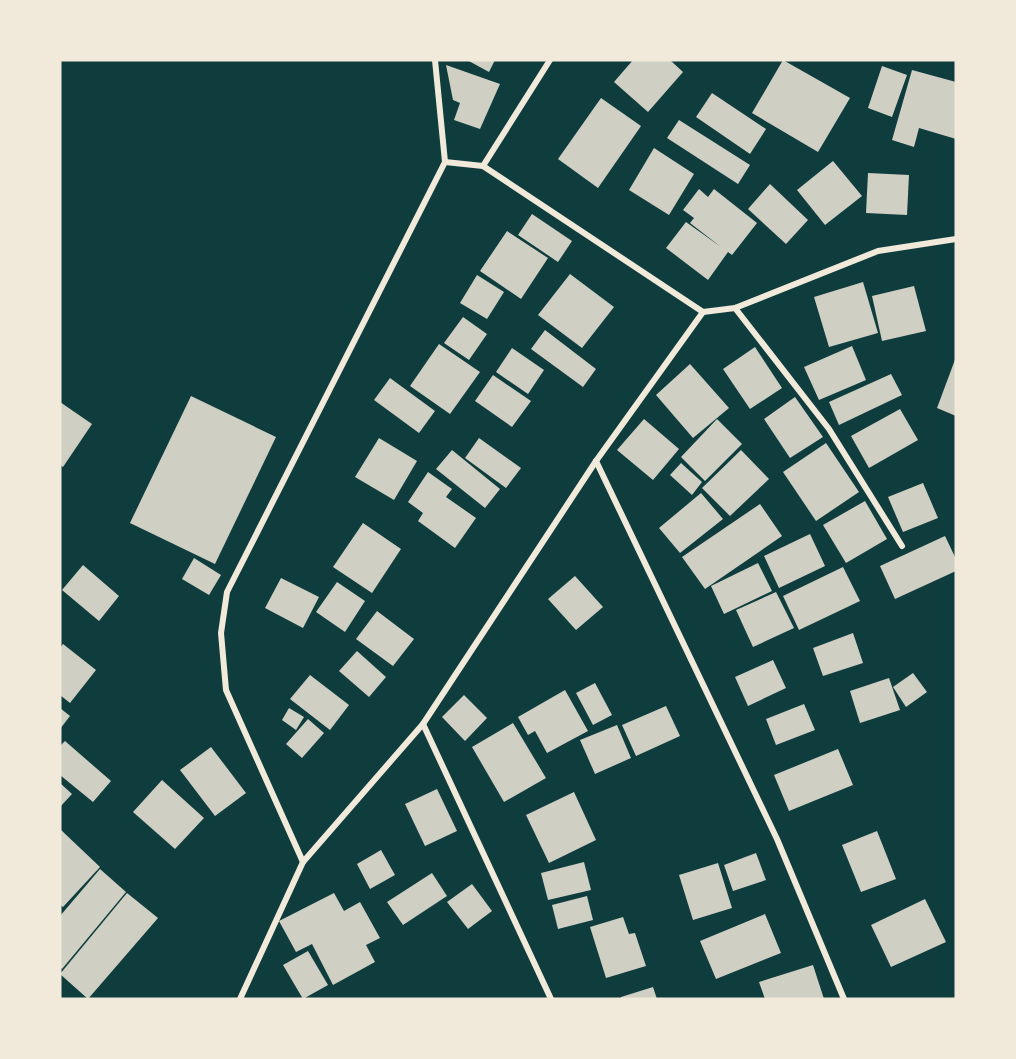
<svg xmlns="http://www.w3.org/2000/svg" width="1016" height="1059" viewBox="0 0 1016 1059" font-family="Commissioner,sans-serif">
	<rect width="100%" height="100%" fill="#0f3d3e"/>
	<g fill="#cfcfc3">
		<polygon points="467,60 495,60 489,72"/>
		<polygon points="633,60 670,60 683,72 648,112 614,82"/>
		<polygon points="783,60 850,98 818,152 752,113"/>
		<polygon points="446,65 500,84 480,129 454,120 460,103 453,100"/>
		<polygon points="882,66 907,75 892,117 868,108"/>
		<polygon points="912,70 956,82 956,139 919,128 914,147 892,140"/>
		<polygon points="712,93 766,129 750,154 696,117"/>
		<polygon points="601,98 641,126 598,188 558,159"/>
		<polygon points="679,120 750,165 738,184 667,138"/>
		<polygon points="654,148 694,174 669,215 629,190"/>
		<polygon points="833,161 862,196 825,225 797,190"/>
		<polygon points="868,173 909,175 907,215 866,213"/>
		<polygon points="770,184 808,220 786,244 748,209"/>
		<polygon points="699,189 708,197 714,189 757,223 732,255 728,252 708,280 666,248 686,222 721,247 690,223 694,218 683,210"/>
		<polygon points="532,214 572,241 558,262 518,235"/>
		<polygon points="507,231 548,258 521,299 480,271"/>
		<polygon points="570,274 614,307 582,348 538,315"/>
		<polygon points="477,275 504,292 487,319 460,303"/>
		<polygon points="863,282 878,333 829,347 814,297"/>
		<polygon points="914,286 926,331 882,341 872,296"/>
		<polygon points="463,317 487,334 469,360 444,343"/>
		<polygon points="545,330 596,369 583,387 531,349"/>
		<polygon points="439,344 480,372 450,414 410,386"/>
		<polygon points="852,346 866,380 819,400 804,367"/>
		<polygon points="755,347 782,388 750,409 723,369"/>
		<polygon points="512,348 544,370 528,394 496,372"/>
		<polygon points="956,357 956,416 937,408"/>
		<polygon points="690,364 729,408 693,438 656,395"/>
		<polygon points="891,374 902,395 839,425 829,402"/>
		<polygon points="493,375 531,401 512,427 475,401"/>
		<polygon points="390,378 435,411 419,433 374,400"/>
		<polygon points="191,396 276,437 215,564 130,523"/>
		<polygon points="795,397 823,437 790,458 764,419"/>
		<polygon points="60,402 92,424 63,467 60,465"/>
		<polygon points="900,409 918,440 869,468 851,436"/>
		<polygon points="644,419 679,449 653,480 617,450"/>
		<polygon points="717,419 742,444 705,481 681,457"/>
		<polygon points="379,438 417,461 394,500 355,477"/>
		<polygon points="479,438 521,468 506,488 465,458"/>
		<polygon points="826,443 859,492 816,521 783,472"/>
		<polygon points="452,450 500,489 485,508 436,469"/>
		<polygon points="741,450 769,479 730,516 702,488"/>
		<polygon points="681,463 702,482 692,495 670,475"/>
		<polygon points="428,472 452,489 446,497 476,518 455,548 418,521 423,513 408,502"/>
		<polygon points="923,483 938,518 903,532 888,497"/>
		<polygon points="701,493 723,519 680,553 659,528"/>
		<polygon points="865,501 887,539 846,563 823,525"/>
		<polygon points="760,504 782,536 705,589 682,557"/>
		<polygon points="363,523 401,549 372,593 333,567"/>
		<polygon points="810,534 825,566 779,588 764,556"/>
		<polygon points="945,536 956,559 956,571 895,599 880,566"/>
		<polygon points="194,558 221,575 209,595 182,579"/>
		<polygon points="758,563 772,591 724,614 711,586"/>
		<polygon points="83,565 119,596 99,621 62,590"/>
		<polygon points="843,567 860,601 799,630 783,596"/>
		<polygon points="575,576 603,607 576,630 548,599"/>
		<polygon points="281,578 319,597 303,628 265,608"/>
		<polygon points="337,582 365,601 345,632 316,612"/>
		<polygon points="776,592 794,628 753,647 736,610"/>
		<polygon points="377,611 414,639 393,666 356,639"/>
		<polygon points="853,633 863,663 823,676 813,648"/>
		<polygon points="63,644 96,670 70,703 60,695 60,648"/>
		<polygon points="357,651 386,677 369,697 339,671"/>
		<polygon points="773,660 786,688 748,706 735,677"/>
		<polygon points="913,673 927,692 906,707 893,687"/>
		<polygon points="310,675 349,705 330,730 290,699"/>
		<polygon points="889,678 900,710 860,723 850,691"/>
		<polygon points="595,683 612,715 593,725 576,693"/>
		<polygon points="565,690 588,731 547,753 535,731 528,735 518,717"/>
		<polygon points="464,695 487,718 465,741 442,717"/>
		<polygon points="804,704 815,730 776,745 766,719"/>
		<polygon points="666,706 680,736 636,756 622,725"/>
		<polygon points="60,708 70,716 60,729"/>
		<polygon points="289,708 304,717 296,730 282,720"/>
		<polygon points="308,719 324,733 302,758 286,744"/>
		<polygon points="513,723 546,778 504,802 472,747"/>
		<polygon points="617,725 631,758 595,774 580,740"/>
		<polygon points="65,741 111,781 93,802 60,775 60,746"/>
		<polygon points="211,747 246,793 215,816 180,770"/>
		<polygon points="838,749 853,785 789,811 774,775"/>
		<polygon points="162,780 204,818 175,849 133,812"/>
		<polygon points="60,783 72,794 60,807"/>
		<polygon points="437,789 457,831 425,846 405,804"/>
		<polygon points="574,792 596,840 549,863 526,815"/>
		<polygon points="60,829 100,867 63,907 60,905"/>
		<polygon points="877,831 896,879 861,892 842,845"/>
		<polygon points="381,850 395,875 370,889 357,864"/>
		<polygon points="756,853 766,880 733,891 724,865"/>
		<polygon points="584,862 591,890 548,900 541,873"/>
		<polygon points="718,863 732,908 693,920 679,875"/>
		<polygon points="100,869 126,892 62,969 60,967 60,916"/>
		<polygon points="432,873 447,896 403,925 387,902"/>
		<polygon points="472,884 492,911 468,929 447,902"/>
		<polygon points="127,893 158,918 88,999 60,974"/>
		<polygon points="334,893 344,911 360,902 380,938 366,945 375,962 333,985 312,944 296,952 279,921"/>
		<polygon points="587,896 593,920 558,929 552,905"/>
		<polygon points="925,899 946,942 891,967 871,925"/>
		<polygon points="765,914 781,953 716,979 700,941"/>
		<polygon points="623,917 629,934 635,933 646,966 606,978 590,927"/>
		<polygon points="308,951 328,985 303,999 283,965"/>
		<polygon points="813,965 824,999 765,999 759,982"/>
		<polygon points="653,987 657,999 621,999 621,997"/>
	</g>
	<g fill="none" stroke-linecap="round" stroke-linejoin="round">
		<g stroke="#f1e9da" stroke-width="6">
			<polyline points="445,162 483,166 703,312"/>
			<polyline points="483,166 550,60"/>
			<polyline points="735,308 829,429 902,546"/>
			<polyline points="596,461 777,839 844,999"/>
			<polyline points="423,724 551,999"/>
			<polyline points="303,862 226,690 221,633 227,592 445,162 435,60"/>
			<polyline points="240,999 303,862 423,724 596,461 703,312 735,308 878,251 956,239"/>
		</g>
	</g>
	<rect width="1016" height="1059" fill="none" stroke="#f1e9da" stroke-width="123"/>
</svg>
